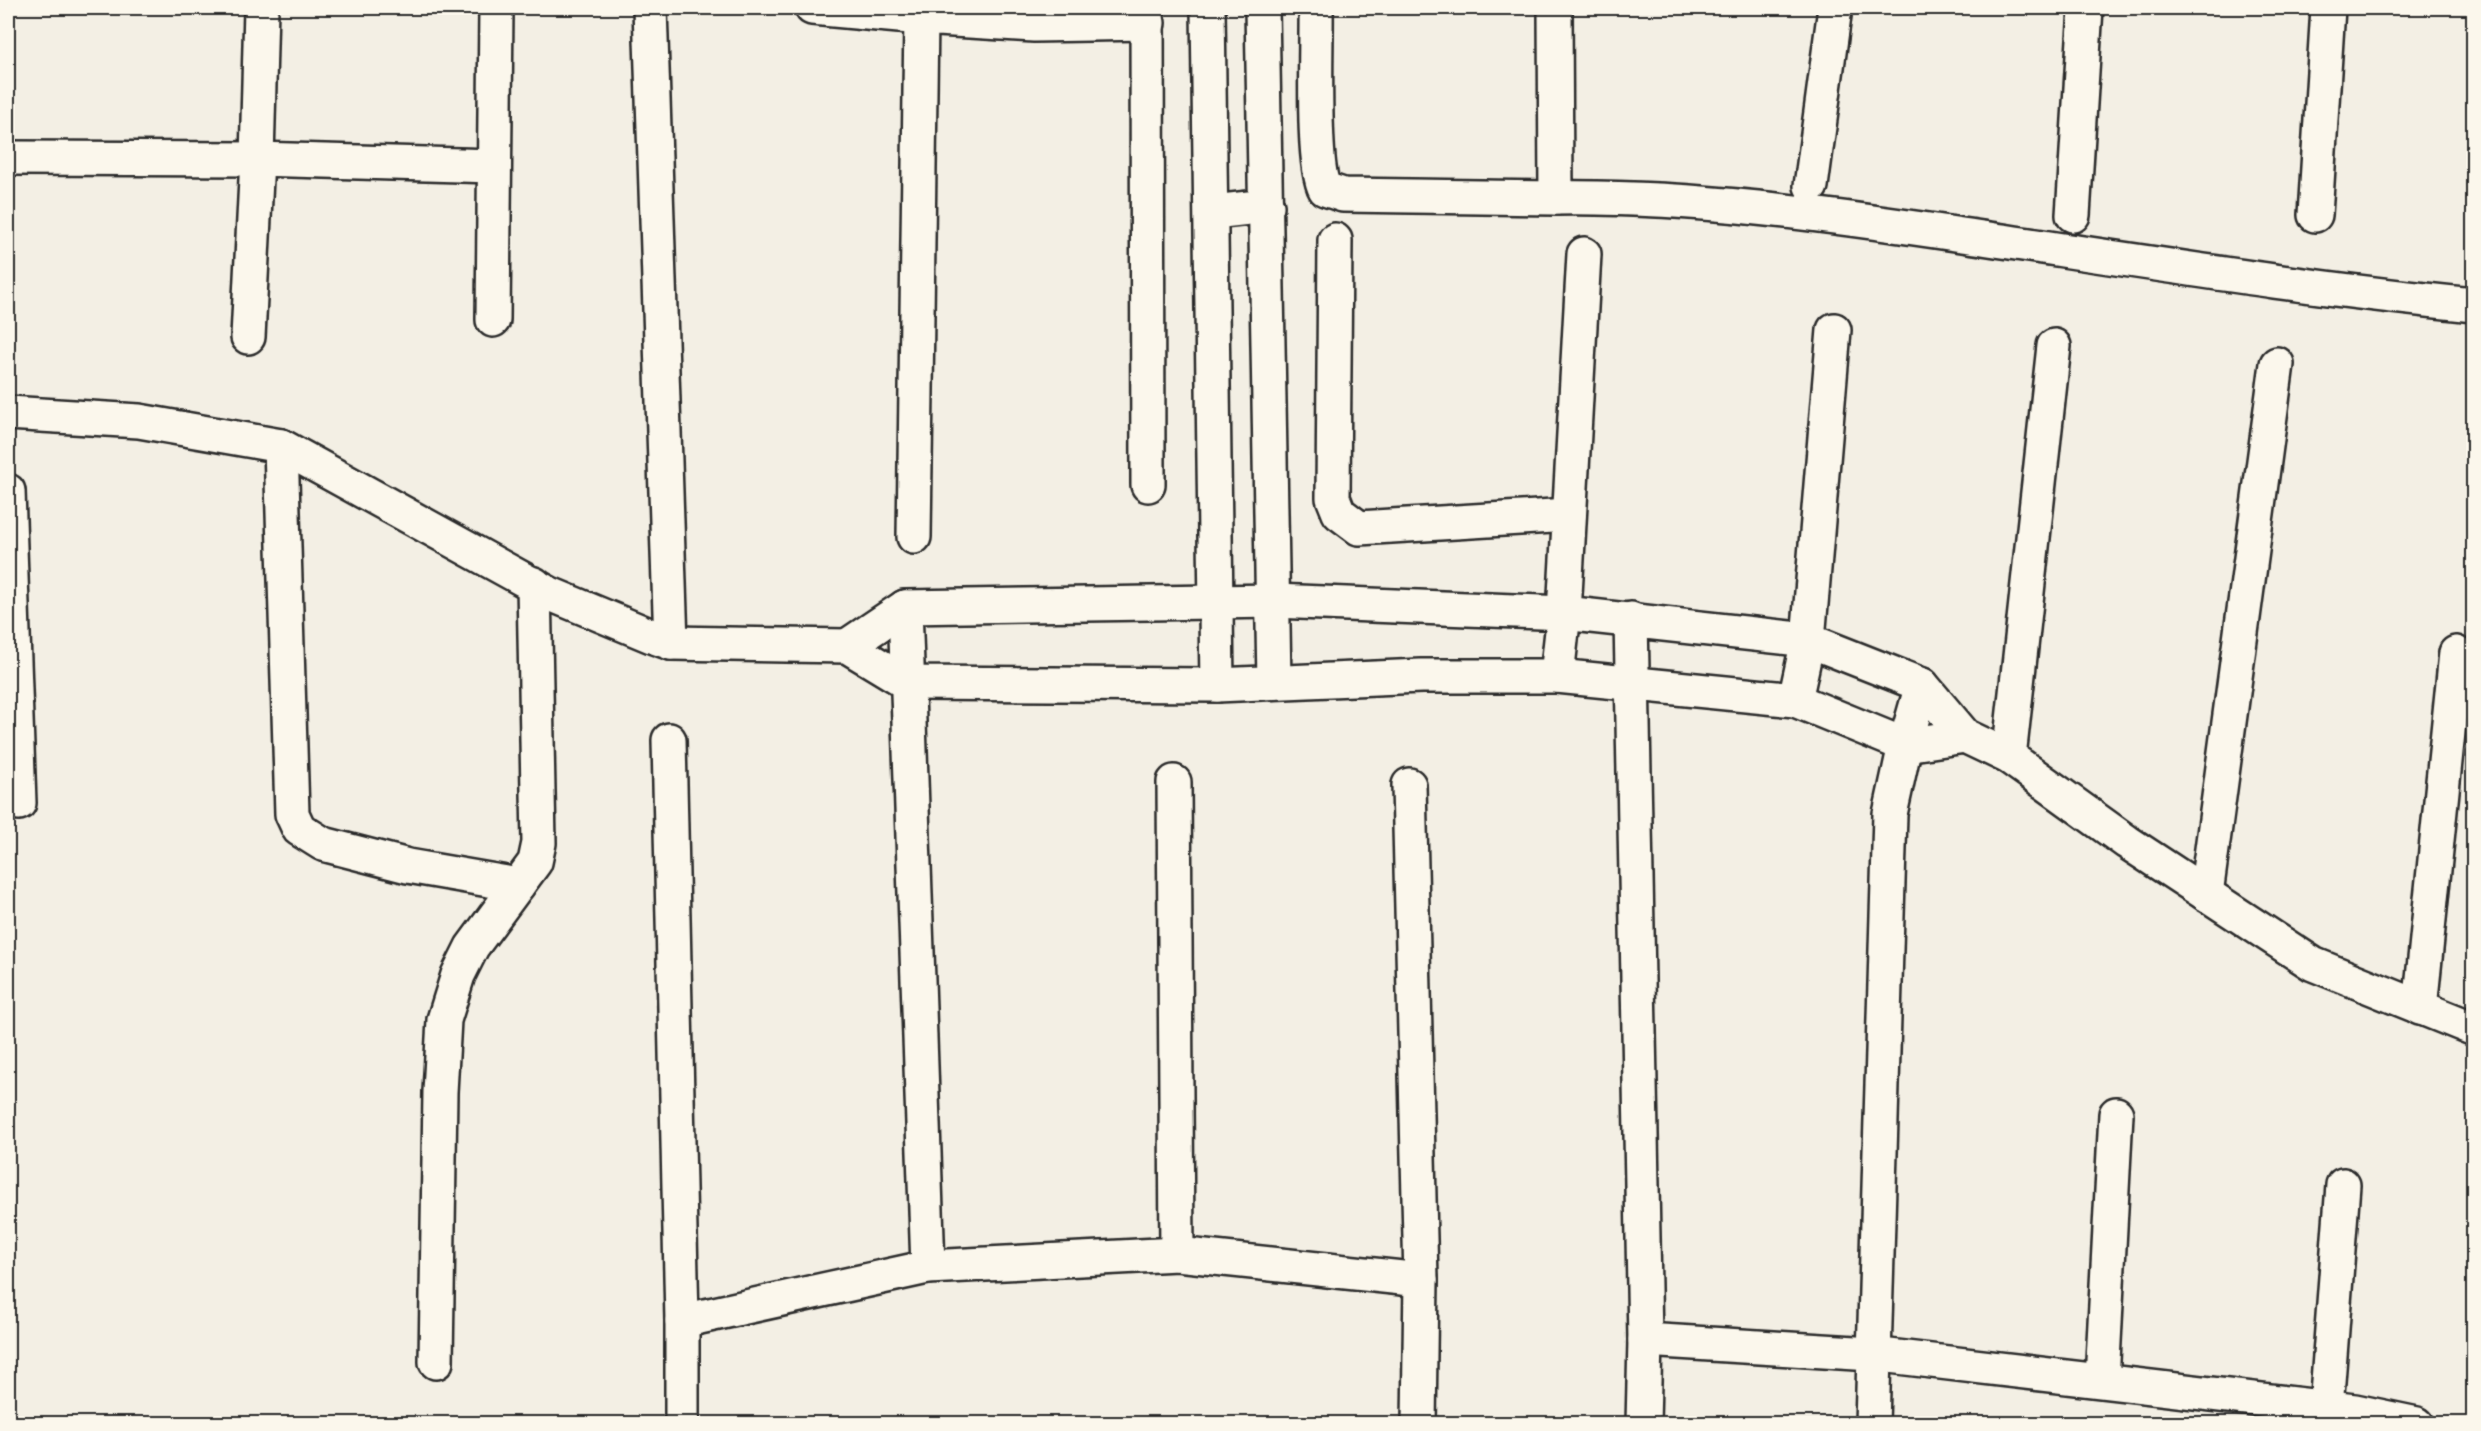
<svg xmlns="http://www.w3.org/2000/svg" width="2481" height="1431" viewBox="0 0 2481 1431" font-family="Pangolin,sans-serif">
	<rect width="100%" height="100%" fill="#f3efe4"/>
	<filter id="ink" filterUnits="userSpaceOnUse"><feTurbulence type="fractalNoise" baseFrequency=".0167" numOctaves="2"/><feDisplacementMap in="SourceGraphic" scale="12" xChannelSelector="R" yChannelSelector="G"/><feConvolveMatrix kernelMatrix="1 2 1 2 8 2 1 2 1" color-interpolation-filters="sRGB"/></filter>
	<g filter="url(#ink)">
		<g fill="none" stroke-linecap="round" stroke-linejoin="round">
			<g stroke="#2b2b2b" stroke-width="38">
				<g id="minor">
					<polyline points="650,8 671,643"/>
					<polyline points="812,8 921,18 920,8"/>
					<polyline points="1147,8 1148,485"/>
					<polyline points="1208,8 1217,685"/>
					<polyline points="1262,8 1274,682"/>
					<path d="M1316 8C1317 42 1311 165 1325 189L1343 195 1556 198"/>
					<path d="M1555 8 1556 198C1692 196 1828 215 1962 235 2133 260 2302 288 2474 305"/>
					<polyline points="8,158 257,159 494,166"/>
					<polyline points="1811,186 1835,8"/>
					<polyline points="1213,212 1267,206"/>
					<polyline points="2073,215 2086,8"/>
					<polyline points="2315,215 2328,8"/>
					<polyline points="1335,240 1333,498 1339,513 1359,528 1569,515"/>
					<polyline points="493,320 496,8"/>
					<polyline points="248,337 257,159 261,8"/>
					<polyline points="8,413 139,421 281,446 548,593 654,637 671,643 847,646 908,683 1217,685 1421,676 1557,676 1795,700 1905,745 1965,736"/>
					<polyline points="281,446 292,814 299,829 323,844 408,866 518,885 535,862 539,843 534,584"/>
					<polyline points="8,491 19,803"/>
					<polyline points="914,537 921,18 1034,25 1148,23"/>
					<polyline points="905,607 928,1267"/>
					<polyline points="1631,619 1645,1340 1643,1424"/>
					<polyline points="847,646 905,607 1275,601 1564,613 1808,640 1922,685 1965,736 2009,757 2127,842 2313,964 2474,1029"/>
					<polyline points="1557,676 1564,613 1584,254"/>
					<polyline points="1795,700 1808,640 1834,330"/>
					<polyline points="669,740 682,1321 682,1424"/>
					<polyline points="2009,757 2054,346"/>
					<polyline points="1174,782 1177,1254"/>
					<polyline points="1409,785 1421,1280 1419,1424"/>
					<polyline points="2206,894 2277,364"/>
					<polyline points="2420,1008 2456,653"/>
					<polyline points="682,1321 928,1267 1177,1254 1421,1280"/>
					<polyline points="1645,1340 1872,1354 2355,1411 2417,1424"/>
					<polyline points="436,1362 440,1092 444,1020 458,975 472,947 518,885"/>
					<polyline points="2102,1380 2116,1114"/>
					<polyline points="2326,1408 2343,1185"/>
					<polyline points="1872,1424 1890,814 1905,745 1922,685"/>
				</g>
			</g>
			<use href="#minor" stroke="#fbf7ec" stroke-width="33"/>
		</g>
	</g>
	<rect width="2481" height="1431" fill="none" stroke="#fbf7ec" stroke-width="30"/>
	<rect x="15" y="15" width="2451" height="1401" fill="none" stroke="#2b2b2b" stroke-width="2" filter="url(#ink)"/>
</svg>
